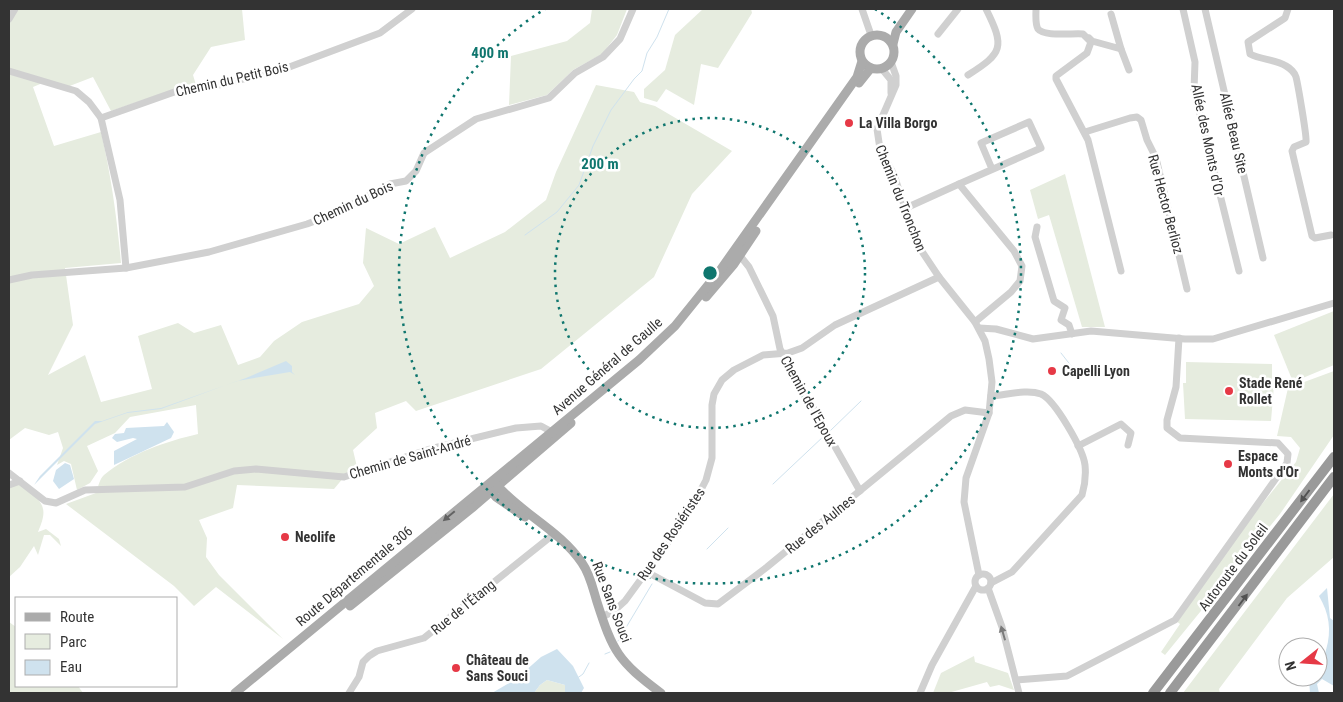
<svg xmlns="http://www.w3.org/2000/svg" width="1343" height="702" viewBox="0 0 1343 702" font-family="'Roboto Condensed',sans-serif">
	<rect width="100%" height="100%" fill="#fff"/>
	<g fill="#e6ecdf">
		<path d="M9 9H242L245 40 211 47 193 75 196 85 178 88 111 111 93 77 67 87 45 82 33 87 54 146 101 132C111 175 117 218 121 263L65 268 73 325 48 375 85 355 101 402 152 389 138 336 178 323 194 333 221 325 238 365 260 357 274 341 302 322 359 304 374 286 363 263 366 228 399 244 435 227 450 258 505 232 546 200 556 172 596 85 634 92 640 102 655 106 732 151 692 194 654 277 541 369 416 411 406 401 375 413 377 428 353 450 357 467 344 477 334 489 237 485 233 508 199 520 207 538 206 557 219 575 283 639 216 587 194 606 174 586 66 504 96 493C98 487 100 478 104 475 129 454 167 441 198 434L196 405 130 417 115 433 87 446 98 471 90 483 77 490 71 464 64 461 57 465 63 448 58 432 49 435 25 428 9 440Z"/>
		<polygon points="592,9 627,9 617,35 602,54 573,70 547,95 509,105 511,56 567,41 590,23"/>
		<polygon points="703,9 751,9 752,13 718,68 701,64 694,105 666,89 657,102 644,98 644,89 665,70 675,35"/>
		<polygon points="1065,174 1105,327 1082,327 1049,215 1038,219 1030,190"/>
		<polygon points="1334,311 1334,365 1293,382 1274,335"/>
		<polygon points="1186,362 1272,364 1272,385 1274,385 1271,421 1185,419 1183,383 1186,383"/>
		<polygon points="1334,371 1334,435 1280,514 1165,655 1161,652 1180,624 1176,621 1254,514 1296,462 1300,448 1291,437 1277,436 1288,388"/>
		<path d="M9 480 15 485 22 484C41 502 50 505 38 532L46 529 59 539 61 546 50 535H44L38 555 34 546 20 567 9 577Z"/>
		<polygon points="1334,494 1334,557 1287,598 1219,689 1220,693 1183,693"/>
		<polygon points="9,622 16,627 16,686 78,686 83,693 9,693"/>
		<polygon points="974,656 975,662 1008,673 1014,690 999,685 990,687 987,682 948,693 933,693 941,673"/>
		<polygon points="547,680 565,685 565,693 534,693 540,685"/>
	</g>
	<g fill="#cfe2ee">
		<polygon points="286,361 292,366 292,372 295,375 290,372 237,381 161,409 127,413 95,424 34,485 40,476 95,421 102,421 128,412 161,408 246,378"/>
		<polygon points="167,422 174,432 171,438 114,465 114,451 137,439 133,438 117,442 112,438 115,434 124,433 126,428 164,426"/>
		<polygon points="65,463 70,465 74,479 59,489 53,481 56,470"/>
		<path d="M1327 588 1330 618 1334 621V686L1322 679 1317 684 1319 693H1310L1309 680 1311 677 1319 679C1317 669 1323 662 1326 650 1332 630 1329 613 1319 596Z"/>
		<polygon points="557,649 573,666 584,688 581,693 565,693 565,685 547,680 540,685 534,693 492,693 516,679 541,657"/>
	</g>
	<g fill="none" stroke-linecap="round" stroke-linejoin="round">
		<g stroke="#cfe2ee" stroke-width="1">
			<polyline points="525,235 557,212 579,185 593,146 611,110 634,79 642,71 647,53 657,37 669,9"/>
			<polyline points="1061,353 1079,376 1128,371"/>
			<polyline points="830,431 861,401"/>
			<polyline points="773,484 825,435"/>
			<polyline points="707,549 728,528"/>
			<polyline points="618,641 652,584"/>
			<polyline points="605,654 610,652"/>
			<polyline points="576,679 583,674 589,663"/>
		</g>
		<g stroke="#d0d0d0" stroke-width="7">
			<polyline points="862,9 871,35"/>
			<path d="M1036 9C1036 15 1035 24 1038 29 1044 37 1073 33 1083 34L1091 42 1087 53 1056 76V79L1088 140 1121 271"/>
			<polyline points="1183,9 1195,62 1194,90 1239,271"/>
			<polyline points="1205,9 1263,258"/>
			<path d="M1288 9 1285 18 1248 42 1250 54C1261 60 1275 59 1286 66 1290 68 1295 73 1296 77 1298 85 1307 137 1306 142L1294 147 1292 151 1312 236 1315 238 1331 235"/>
			<polyline points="9,19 15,9"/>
			<polyline points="938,34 958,9"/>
			<polyline points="1089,38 1092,41 1121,49 1111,14"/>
			<polyline points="1121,49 1129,70"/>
			<polyline points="891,62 896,76 896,85 877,129 880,149 894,175 917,244 939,277 975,322 985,341 989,359 992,382 989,413 966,478 964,502 979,575"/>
			<polyline points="882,69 891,80 891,93"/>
			<polyline points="9,71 76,91 89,102 101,118 120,200 126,268"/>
			<path d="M968 75C1003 53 1005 47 986 9"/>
			<polyline points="101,118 180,90 206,88 284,69 380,33 412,9"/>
			<polyline points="1085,132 1130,118 1137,117 1141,120 1147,140 1156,158 1187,289"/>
			<polyline points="959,184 1041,148 1029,122 981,143 992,169"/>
			<polyline points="906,208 959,184 1014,251 1022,266 1020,281 1011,292 975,322"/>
			<polyline points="1037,227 1035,237 1054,301 1065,308 1061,320 1069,325 1072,334"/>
			<polyline points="737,252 749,267 773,316 780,349 860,491"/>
			<polyline points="9,280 32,275 126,268 209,252 307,224 336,213 390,184 406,181 416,171 424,153 476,119 549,98 575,73 603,57 620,39 633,9"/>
			<polyline points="979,328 996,329 1033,339 1091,331 1185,339 1213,339 1334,303"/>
			<polyline points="1078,446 1121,424 1131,433 1128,445"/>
			<polyline points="9,473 45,501 56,503 85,490 185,487 234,471 256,469 344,477 430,449 516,428 541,426 552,432"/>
			<polyline points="9,485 20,481"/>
			<polyline points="647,572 705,603 718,604 767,567 951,416 965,410 989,413"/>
			<circle cx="983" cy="582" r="8"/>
			<path d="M991 583 1012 572 1082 495C1085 485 1086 475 1085 465 1083 449 1055 400 1041 394 1027 389 1006 395 991 396"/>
			<polyline points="988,588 1002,627 1019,693"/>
			<polyline points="602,617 614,611 625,601 688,515 706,480 712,458 712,405 714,394 722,380 734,370 763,355 788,353 802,348 835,325 939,277"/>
			<polyline points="1016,680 1067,676 1175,620 1287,463 1288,454 1278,443 1180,438 1167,428 1167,420 1176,387 1179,338"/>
			<polyline points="349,693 359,677 363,662 369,656 377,651 424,638 554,534"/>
			<polyline points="920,693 932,665 976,586"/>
		</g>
		<g stroke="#ababab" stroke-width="9">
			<circle cx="877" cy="52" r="17"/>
			<polyline points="893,44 896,32 912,9"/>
			<polyline points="859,83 871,68"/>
			<polyline points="706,297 734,264 756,231"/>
			<path d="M495 483C520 513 560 530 582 563 590 574 593 589 597 602 613 652 618 661 661 693"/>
			<polyline points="489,488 496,497 525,517"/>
			<polyline points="350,606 472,508 571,423"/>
			<polyline points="235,693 639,360 675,326 721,269 857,77 862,61"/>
		</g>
		<g stroke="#9a9a9a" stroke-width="10">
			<polyline points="1153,693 1334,457"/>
			<polyline points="1170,693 1334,477"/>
		</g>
	</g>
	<defs><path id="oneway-solid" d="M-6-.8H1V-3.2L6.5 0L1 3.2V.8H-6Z" transform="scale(1.25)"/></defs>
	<g fill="#525252">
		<use href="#oneway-solid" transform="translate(1305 496) rotate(127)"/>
		<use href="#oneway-solid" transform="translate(1243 600) rotate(-53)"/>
	</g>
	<use fill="#636363" href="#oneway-solid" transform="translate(449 516) rotate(140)"/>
	<use fill="#7a7a7a" href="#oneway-solid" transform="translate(1003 633) rotate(-106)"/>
	<g fill="none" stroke="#0f766e" stroke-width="2.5" stroke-dasharray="2.5 5">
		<circle cx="710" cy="273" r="155"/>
		<path d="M875 9A311 311 0 1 1 545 9"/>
	</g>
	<g fill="#e63946" stroke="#fff" stroke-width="2">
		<circle cx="849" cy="123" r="5"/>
		<circle cx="1052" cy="371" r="5"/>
		<circle cx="1229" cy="391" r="5"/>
		<circle cx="1228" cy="464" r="5"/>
		<circle cx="285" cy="537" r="5"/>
		<circle cx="456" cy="668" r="5"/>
	</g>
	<g text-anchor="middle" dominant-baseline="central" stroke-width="5" stroke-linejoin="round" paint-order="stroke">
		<g font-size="14" fill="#333" stroke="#fff">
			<text transform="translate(232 79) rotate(-13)">Chemin du Petit Bois</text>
			<text transform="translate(1234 133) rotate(77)">Allée Beau Site</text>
			<text transform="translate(1208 140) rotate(78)">Allée des Monts d'Or</text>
			<text transform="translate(901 198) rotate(68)">Chemin du Tronchon</text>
			<text transform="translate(353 203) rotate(-25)">Chemin du Bois</text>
			<text transform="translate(1166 204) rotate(75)">Rue Hector Berlioz</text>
			<text transform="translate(607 366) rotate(-41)">Avenue Général de Gaulle</text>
			<text transform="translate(809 401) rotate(61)">Chemin de l'Epoux</text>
			<text transform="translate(410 457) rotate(-16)">Chemin de Saint-André</text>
			<text transform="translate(820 524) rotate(-39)">Rue des Aulnes</text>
			<text transform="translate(671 534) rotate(-56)">Rue des Rosiéristes</text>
			<text transform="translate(1233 567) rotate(-53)">Autoroute du Soleil</text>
			<text transform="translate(354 576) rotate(-40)">Route Départementale 306</text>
			<text transform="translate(612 602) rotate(69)">Rue Sans Souci</text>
			<text transform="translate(463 607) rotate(-39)">Rue de l'Étang</text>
		</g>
		<g font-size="14" font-weight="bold" fill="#333" stroke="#fff" text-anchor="start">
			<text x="859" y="123">La Villa Borgo</text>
			<text x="1062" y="371">Capelli Lyon</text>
			<text x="1239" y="383">Stade René<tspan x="1239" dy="16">Rollet</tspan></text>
			<text x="1238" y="456">Espace<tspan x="1238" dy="16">Monts d'Or</tspan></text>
			<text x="295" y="537">Neolife</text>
			<text x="466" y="660">Château de<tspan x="466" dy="16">Sans Souci</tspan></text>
		</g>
	</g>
	<circle cx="710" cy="273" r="8" fill="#0f766e" stroke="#fff" stroke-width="2.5"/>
	<g font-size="15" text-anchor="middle" font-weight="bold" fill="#0f766e" stroke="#fff" stroke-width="5" stroke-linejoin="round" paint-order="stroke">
		<text x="490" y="58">400 m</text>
		<text x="600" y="169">200 m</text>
	</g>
	<rect width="1343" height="702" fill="none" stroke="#333333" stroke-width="20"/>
	<rect x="15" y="597" width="162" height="90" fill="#ffffff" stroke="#adadad"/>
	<rect x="25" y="613" width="25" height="8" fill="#ababab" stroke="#adadad"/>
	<text x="60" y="622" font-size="15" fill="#333333">Route</text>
	<rect x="25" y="634" width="25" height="15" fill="#e6ecdf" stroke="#adadad"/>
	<text x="60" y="647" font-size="15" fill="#333333">Parc</text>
	<rect x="25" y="660" width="25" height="15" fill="#cfe2ee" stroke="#adadad"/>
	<text x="60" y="672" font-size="15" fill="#333333">Eau</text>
	<g transform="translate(1303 662) rotate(253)"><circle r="24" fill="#ffffff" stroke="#adadad"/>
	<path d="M0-4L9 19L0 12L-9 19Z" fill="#e63946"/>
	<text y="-8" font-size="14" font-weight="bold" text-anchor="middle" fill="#333333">N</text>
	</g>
</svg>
